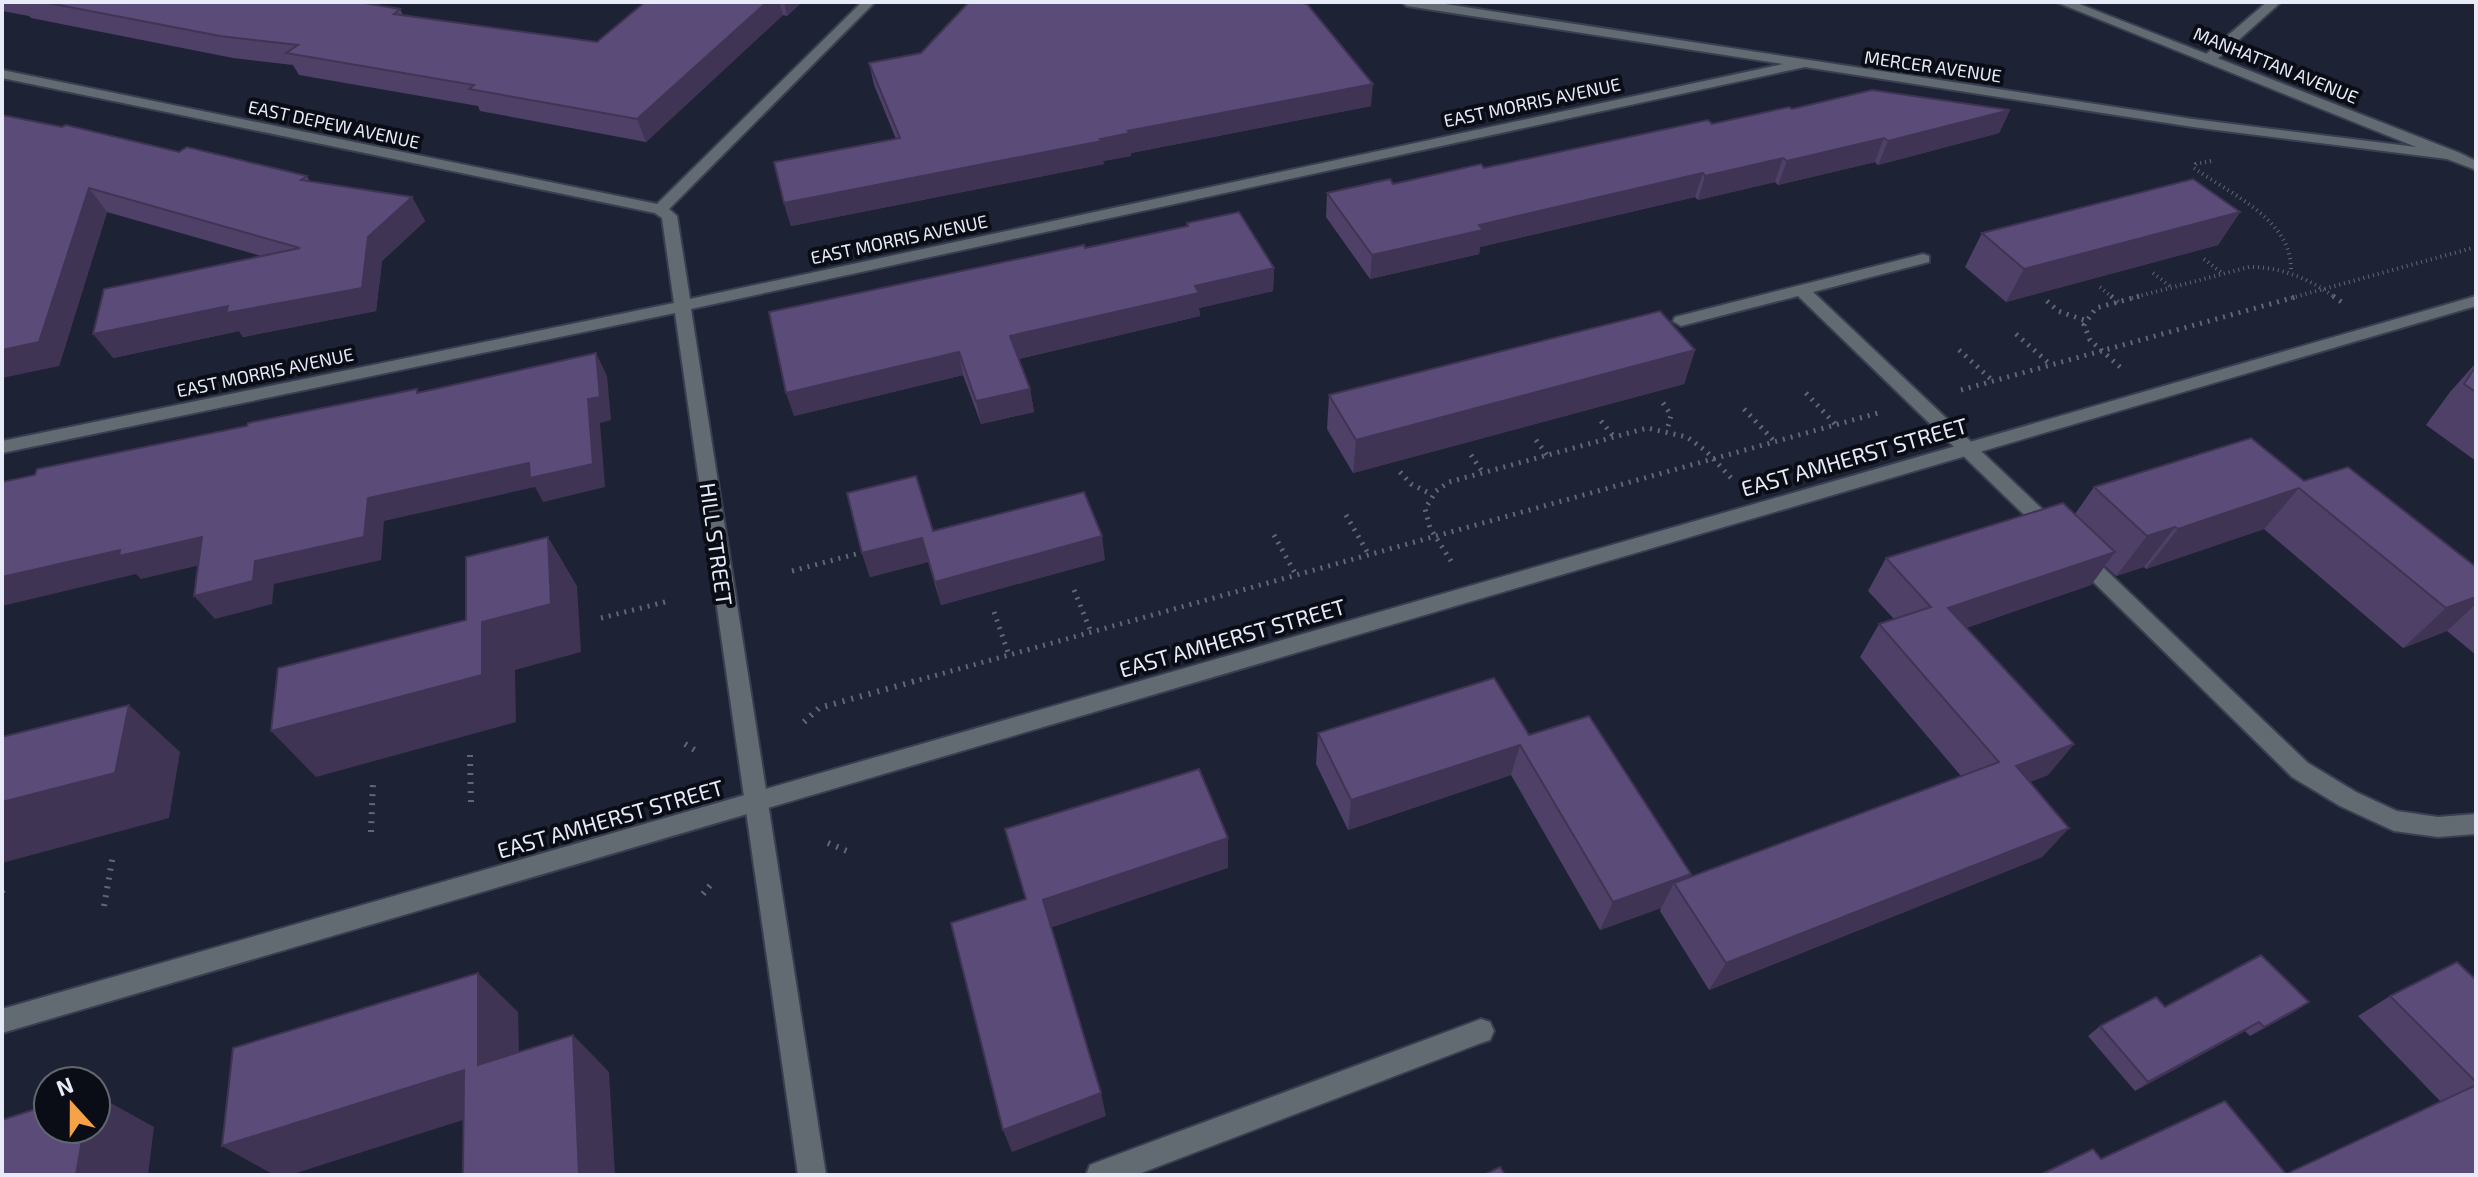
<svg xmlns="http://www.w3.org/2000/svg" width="2478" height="1177" viewBox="0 0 2478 1177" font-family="'Exo 2',sans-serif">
	<rect width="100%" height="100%" fill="#1d2335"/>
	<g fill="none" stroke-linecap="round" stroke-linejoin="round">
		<g stroke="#393f50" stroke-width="4">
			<g id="service">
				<polygon points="2267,2 2281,2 2215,61 2205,61 2205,55"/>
				<polygon points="1923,254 1929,256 1929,262 1813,292 2058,524 2061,529 2058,534 2044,534 1798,296 1681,326 1673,321 1675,317"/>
				<polygon points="2080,550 2087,552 2308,763 2356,792 2397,811 2438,817 2476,814 2476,834 2438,837 2394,831 2340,806 2292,777 2073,562 2070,557 2073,552"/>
				<polygon points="1481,1019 1490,1022 1494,1031 1490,1040 1481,1043 1136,1175 1086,1175 1090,1165 1100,1161"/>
			</g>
		</g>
		<g stroke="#393f50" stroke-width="4">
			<polygon id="minor" points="862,2 875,2 669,209 677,216 690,299 1783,64 1407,6 1401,2 1432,2 2193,119 2416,147 2056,2 2074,2 2460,153 2476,161 2476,170 2447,159 2193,127 1805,67 691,309 826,1175 798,1175 675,313 2,453 2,441 674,303 662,218 655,213 2,78 2,70 657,204"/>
		</g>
		<g stroke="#393f50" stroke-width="4">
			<polygon id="tertiary" points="2476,296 2476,306 2,1033 2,1009"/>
		</g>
		<g stroke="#626777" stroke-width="4" stroke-dasharray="1 4" stroke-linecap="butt">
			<path d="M2211 161 2196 164 2194 168C2230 194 2293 220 2291 271"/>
			<polyline points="2204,259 2223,274"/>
			<polyline points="2153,273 2171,287"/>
			<polyline points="2100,287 2113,298"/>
			<path d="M2132 298 2249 267C2283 267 2309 279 2336 298"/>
			<polyline points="2291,298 2476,247"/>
		</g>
		<g stroke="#626777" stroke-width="5" stroke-dasharray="2 6" stroke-linecap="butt">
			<polyline points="2111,296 2118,302"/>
			<polyline points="2333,296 2343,303"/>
			<polyline points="2047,301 2058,311 2084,320"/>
			<polyline points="2016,334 2051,365"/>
			<polyline points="1959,350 1993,381"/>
			<polyline points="2120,367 2090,340 2084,325 2096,308 2140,296"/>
			<polyline points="1961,390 2299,296"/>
			<polyline points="1806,393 1835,424"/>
			<polyline points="1663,403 1671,415 1667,430"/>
			<polyline points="1744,409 1775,442"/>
			<polyline points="1601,421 1614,437"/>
			<polyline points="1536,440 1547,455"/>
			<polyline points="1471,455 1483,473"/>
			<polyline points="1400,472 1411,484 1431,494"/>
			<polyline points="1346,515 1369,555"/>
			<polyline points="1274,535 1296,575"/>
			<polyline points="1451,561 1430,528 1425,509 1436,491 1449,482 1647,428 1687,437 1706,451 1734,481"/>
			<polyline points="792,571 856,554"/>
			<polyline points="1074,590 1091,632"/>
			<polyline points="994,612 1009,655"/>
			<polyline points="601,618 669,601"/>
			<polyline points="912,682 1878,413"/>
		</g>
		<g stroke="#626777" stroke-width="6" stroke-dasharray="2 7" stroke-linecap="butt">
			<polyline points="804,722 819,708 919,680"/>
			<polyline points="685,744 698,752"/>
			<polyline points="470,755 471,803"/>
			<polyline points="371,832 373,783"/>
			<polyline points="828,843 847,851"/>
			<polyline points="2,892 4,886"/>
			<polyline points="703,894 712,883"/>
			<polyline points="104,906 113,855"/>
		</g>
		<use href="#service" fill="#626b72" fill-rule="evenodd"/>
		<use href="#minor" fill="#626b72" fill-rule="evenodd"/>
		<use href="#tertiary" fill="#626b72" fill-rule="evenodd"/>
	</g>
	<g fill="#4e4067">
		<polygon points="2,2 358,2 400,9 403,15 597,42 645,2 802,2 787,16 783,15 646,142 480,111 478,106 299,75 293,65 233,58 31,18 29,16 2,11"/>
		<polygon points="869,63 1371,106 1131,153 1131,156 1103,161 1104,164 791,226 784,203 896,139 874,85"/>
		<polygon points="1792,109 2010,110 1999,133 1878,165 1875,162 1778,185 1775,182 1698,200 1695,197 1480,247 1479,254 1370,279 1326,217 1327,193 1393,184 1484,168"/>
		<polygon points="2,115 179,152 307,176 310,182 412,197 425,221 382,261 376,311 243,337 239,331 113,358 261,256 107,212 59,366"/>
		<polygon points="2240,212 2218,245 2006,302 1965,267 1982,233"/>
		<polygon points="1187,223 1274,268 1273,291 1199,308 1200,316 1019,359 1030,389 1034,412 981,424 963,375 794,416 1085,248 1187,227"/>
		<polygon points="1695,350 1684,384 1353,473 1327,429 1329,395"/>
		<polygon points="2476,363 2476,461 2426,425 2450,392"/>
		<polygon points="2304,481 2476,567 2476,655 2447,631 2403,648 2264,529 2146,569 2144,567 2116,576 2105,566 2091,585 1966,628 2074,744 2048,775 2029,782 2069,828 2042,857 1709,990 1660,911 1661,908 1600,930 1511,775 1348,830 1316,764 1318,733 1529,735 1691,874 1690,877 1961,776 1860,657 1879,624 1894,619 1868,591 1886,558 2075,514 2094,487"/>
		<polygon points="933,531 1105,560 941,605 928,562 870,577 862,553"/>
		<polygon points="2476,980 2476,1175 2040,1175 2101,1159 2286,1174 2441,1102 2358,1016 2390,996"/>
		<polygon points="2309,1002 2294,1012 2250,1036 2245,1031 2135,1091 2088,1036 2100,1026 2165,1007"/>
	</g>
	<g fill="#403454">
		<polygon points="767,2 779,2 783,15 646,142 637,119"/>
		<polygon points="784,2 802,2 787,16"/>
		<polygon points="1373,84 1371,106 1131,153 1131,156 1103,161 1104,164 791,226 784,203 1100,139 1128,131"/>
		<polygon points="2010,110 1999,133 1878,165 1888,141"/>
		<polygon points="1884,138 1875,162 1778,185 1787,161"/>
		<polygon points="1783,158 1775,182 1698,200 1705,176"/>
		<polygon points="1703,173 1695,197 1480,247 1479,254 1370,279 1372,255 1479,225"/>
		<polygon points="89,188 107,212 59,366 2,378 2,350"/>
		<polygon points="412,197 425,221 382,261 376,311 243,337 239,331 113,358 93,334 368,237"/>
		<polygon points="2240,212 2218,245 2006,302 2024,269"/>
		<polygon points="1274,268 1273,291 1199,308 1200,316 1014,360 1010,336 1195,286"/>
		<polygon points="1695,350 1684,384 1353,473 1356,440"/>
		<polygon points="959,352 963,375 794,416 786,393"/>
		<polygon points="596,353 607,376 611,420 600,423 605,487 543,502 535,487 384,521 381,560 274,584 272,604 215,619 194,596 368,498 588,399"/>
		<polygon points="1030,389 1034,412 981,424 976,401"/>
		<polygon points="2299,488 2264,529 2146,569 2178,529"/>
		<polygon points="2175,527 2144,567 2116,576 2147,536"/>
		<polygon points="1102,536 1105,560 941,605 935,582"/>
		<polygon points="202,537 222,560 141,579 136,574 2,606 2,577 120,550"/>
		<polygon points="548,537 577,586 581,652 515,670 516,722 316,777 271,731 482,622"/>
		<polygon points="922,538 928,562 870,577 862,553"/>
		<polygon points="2115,552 2091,585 1928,641 1948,608"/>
		<polygon points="2476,597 2476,604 2447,631 2403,648 2446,608"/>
		<polygon points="129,705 180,752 169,818 2,863 2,802"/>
		<polygon points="2074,744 2048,775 1991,797 2016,766"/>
		<polygon points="1520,745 1511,775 1348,830 1351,800"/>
		<polygon points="2069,828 2042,857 1709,990 1726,963"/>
		<polygon points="1228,838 1228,868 1050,928 1043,900"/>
		<polygon points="1691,874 1681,893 1674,883 1661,908 1600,930 1613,902"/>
		<polygon points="478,973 518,1012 520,1101 478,1065"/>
		<polygon points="2309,1002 2294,1012 2250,1036 2264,1027"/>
		<polygon points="2259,1022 2245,1031 2135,1091 2148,1082"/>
		<polygon points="573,1035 609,1072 615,1175 579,1175"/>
		<polygon points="464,1070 507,1106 290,1175 274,1175 222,1146"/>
		<polygon points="1101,1093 1106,1116 1012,1152 1003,1130"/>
		<polygon points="96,1095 154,1127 148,1175 76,1175 84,1129 96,1129"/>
	</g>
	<g fill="#5b4b78" stroke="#403454" stroke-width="2">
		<polygon points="43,2 358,2 400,9 394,14 597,42 645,2 767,2 637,119 469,89 474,85 286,53 298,45 220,36"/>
		<polygon points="969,2 1297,2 1307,4 1373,84 1128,131 1130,133 1100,139 1102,141 784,203 774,162 900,138 869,63 921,53"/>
		<polygon points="1872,90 2010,110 1888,141 1884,138 1787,161 1783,158 1705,176 1703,173 1479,225 1483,230 1372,255 1327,193 1390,179 1393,184 1481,164 1484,168 1708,120 1712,124 1789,107 1792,109"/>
		<polygon points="2,115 62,127 66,125 179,152 187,147 307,176 301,180 412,197 368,237 362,288 226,313 228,306 93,334 104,289 300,248 89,188 39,342 2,350"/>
		<polygon points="2193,179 2240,212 2024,269 1982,233"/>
		<polygon points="1239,212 1274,268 1195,286 1199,293 1010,336 1030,389 976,401 959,352 786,393 769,312 1084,245 1085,248 1188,226 1187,223"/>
		<polygon points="1660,311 1695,350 1356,440 1329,395"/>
		<polygon points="596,353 600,397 588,399 593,464 530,478 529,463 368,498 364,537 255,561 253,581 194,596 202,537 119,556 120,550 2,577 2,482 35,475 37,469 247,426 248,423 417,389 417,393"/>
		<polygon points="2476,366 2476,392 2464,384"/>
		<polygon points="2251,438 2304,481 2348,467 2476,567 2476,597 2446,608 2299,488 2178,529 2175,527 2147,536 2094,487"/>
		<polygon points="916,476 933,531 1084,492 1102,536 935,582 922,538 862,553 847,493"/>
		<polygon points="2063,503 2115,552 1948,608 2074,744 2016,766 2069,828 1726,963 1674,883 1999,762 1879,624 1931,607 1886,558"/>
		<polygon points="548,537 551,604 482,622 482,675 271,731 278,668 466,620 466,557"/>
		<polygon points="1494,678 1529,735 1589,716 1691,874 1613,902 1520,745 1351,800 1318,733"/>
		<polygon points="129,705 115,773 2,802 2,737"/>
		<polygon points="1199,769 1228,838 1043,900 1101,1093 1003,1130 951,923 1026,899 1005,829"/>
		<polygon points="2261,955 2309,1002 2264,1027 2259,1022 2148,1082 2100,1026 2156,997 2165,1007"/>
		<polygon points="2457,962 2476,980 2476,1082 2390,996"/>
		<polygon points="478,973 478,1065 573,1035 579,1175 463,1175 464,1070 222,1146 233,1048"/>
		<polygon points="2476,1085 2476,1175 2040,1175 2093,1149 2101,1159 2225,1101 2286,1174"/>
		<polygon points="48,1105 48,1129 84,1129 76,1175 2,1175 2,1120"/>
		<polygon points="1500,1167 1505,1175 1484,1175"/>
	</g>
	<g text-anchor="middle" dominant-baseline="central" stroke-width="8" stroke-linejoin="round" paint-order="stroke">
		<g font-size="18" fill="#e6ebf7" stroke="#0a0d15">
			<text transform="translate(2276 65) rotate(22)">MANHATTAN AVENUE</text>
			<text transform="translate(1933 66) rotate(8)">MERCER AVENUE</text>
			<text transform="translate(1532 102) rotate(-12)">EAST MORRIS AVENUE</text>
			<text transform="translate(334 124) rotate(12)">EAST DEPEW AVENUE</text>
			<text transform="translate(899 239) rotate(-12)">EAST MORRIS AVENUE</text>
			<text transform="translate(265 372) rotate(-12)">EAST MORRIS AVENUE</text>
		</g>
		<g font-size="22" fill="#e6ebf7" stroke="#0a0d15">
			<text transform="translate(1854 456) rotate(-16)">EAST AMHERST STREET</text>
			<text transform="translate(717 544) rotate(82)">HILL STREET</text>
			<text transform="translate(1232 637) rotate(-16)">EAST AMHERST STREET</text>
			<text transform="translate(610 818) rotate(-16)">EAST AMHERST STREET</text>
		</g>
	</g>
	<rect width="2478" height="1177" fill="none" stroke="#e6ebf7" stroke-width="8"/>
	<g transform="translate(72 1105) rotate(339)"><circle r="38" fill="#0a0d15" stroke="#62666f" stroke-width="2"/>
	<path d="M0-6L14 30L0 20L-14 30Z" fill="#f6a247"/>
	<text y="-12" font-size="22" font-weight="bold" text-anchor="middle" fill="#e6ebf7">N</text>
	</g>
</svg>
